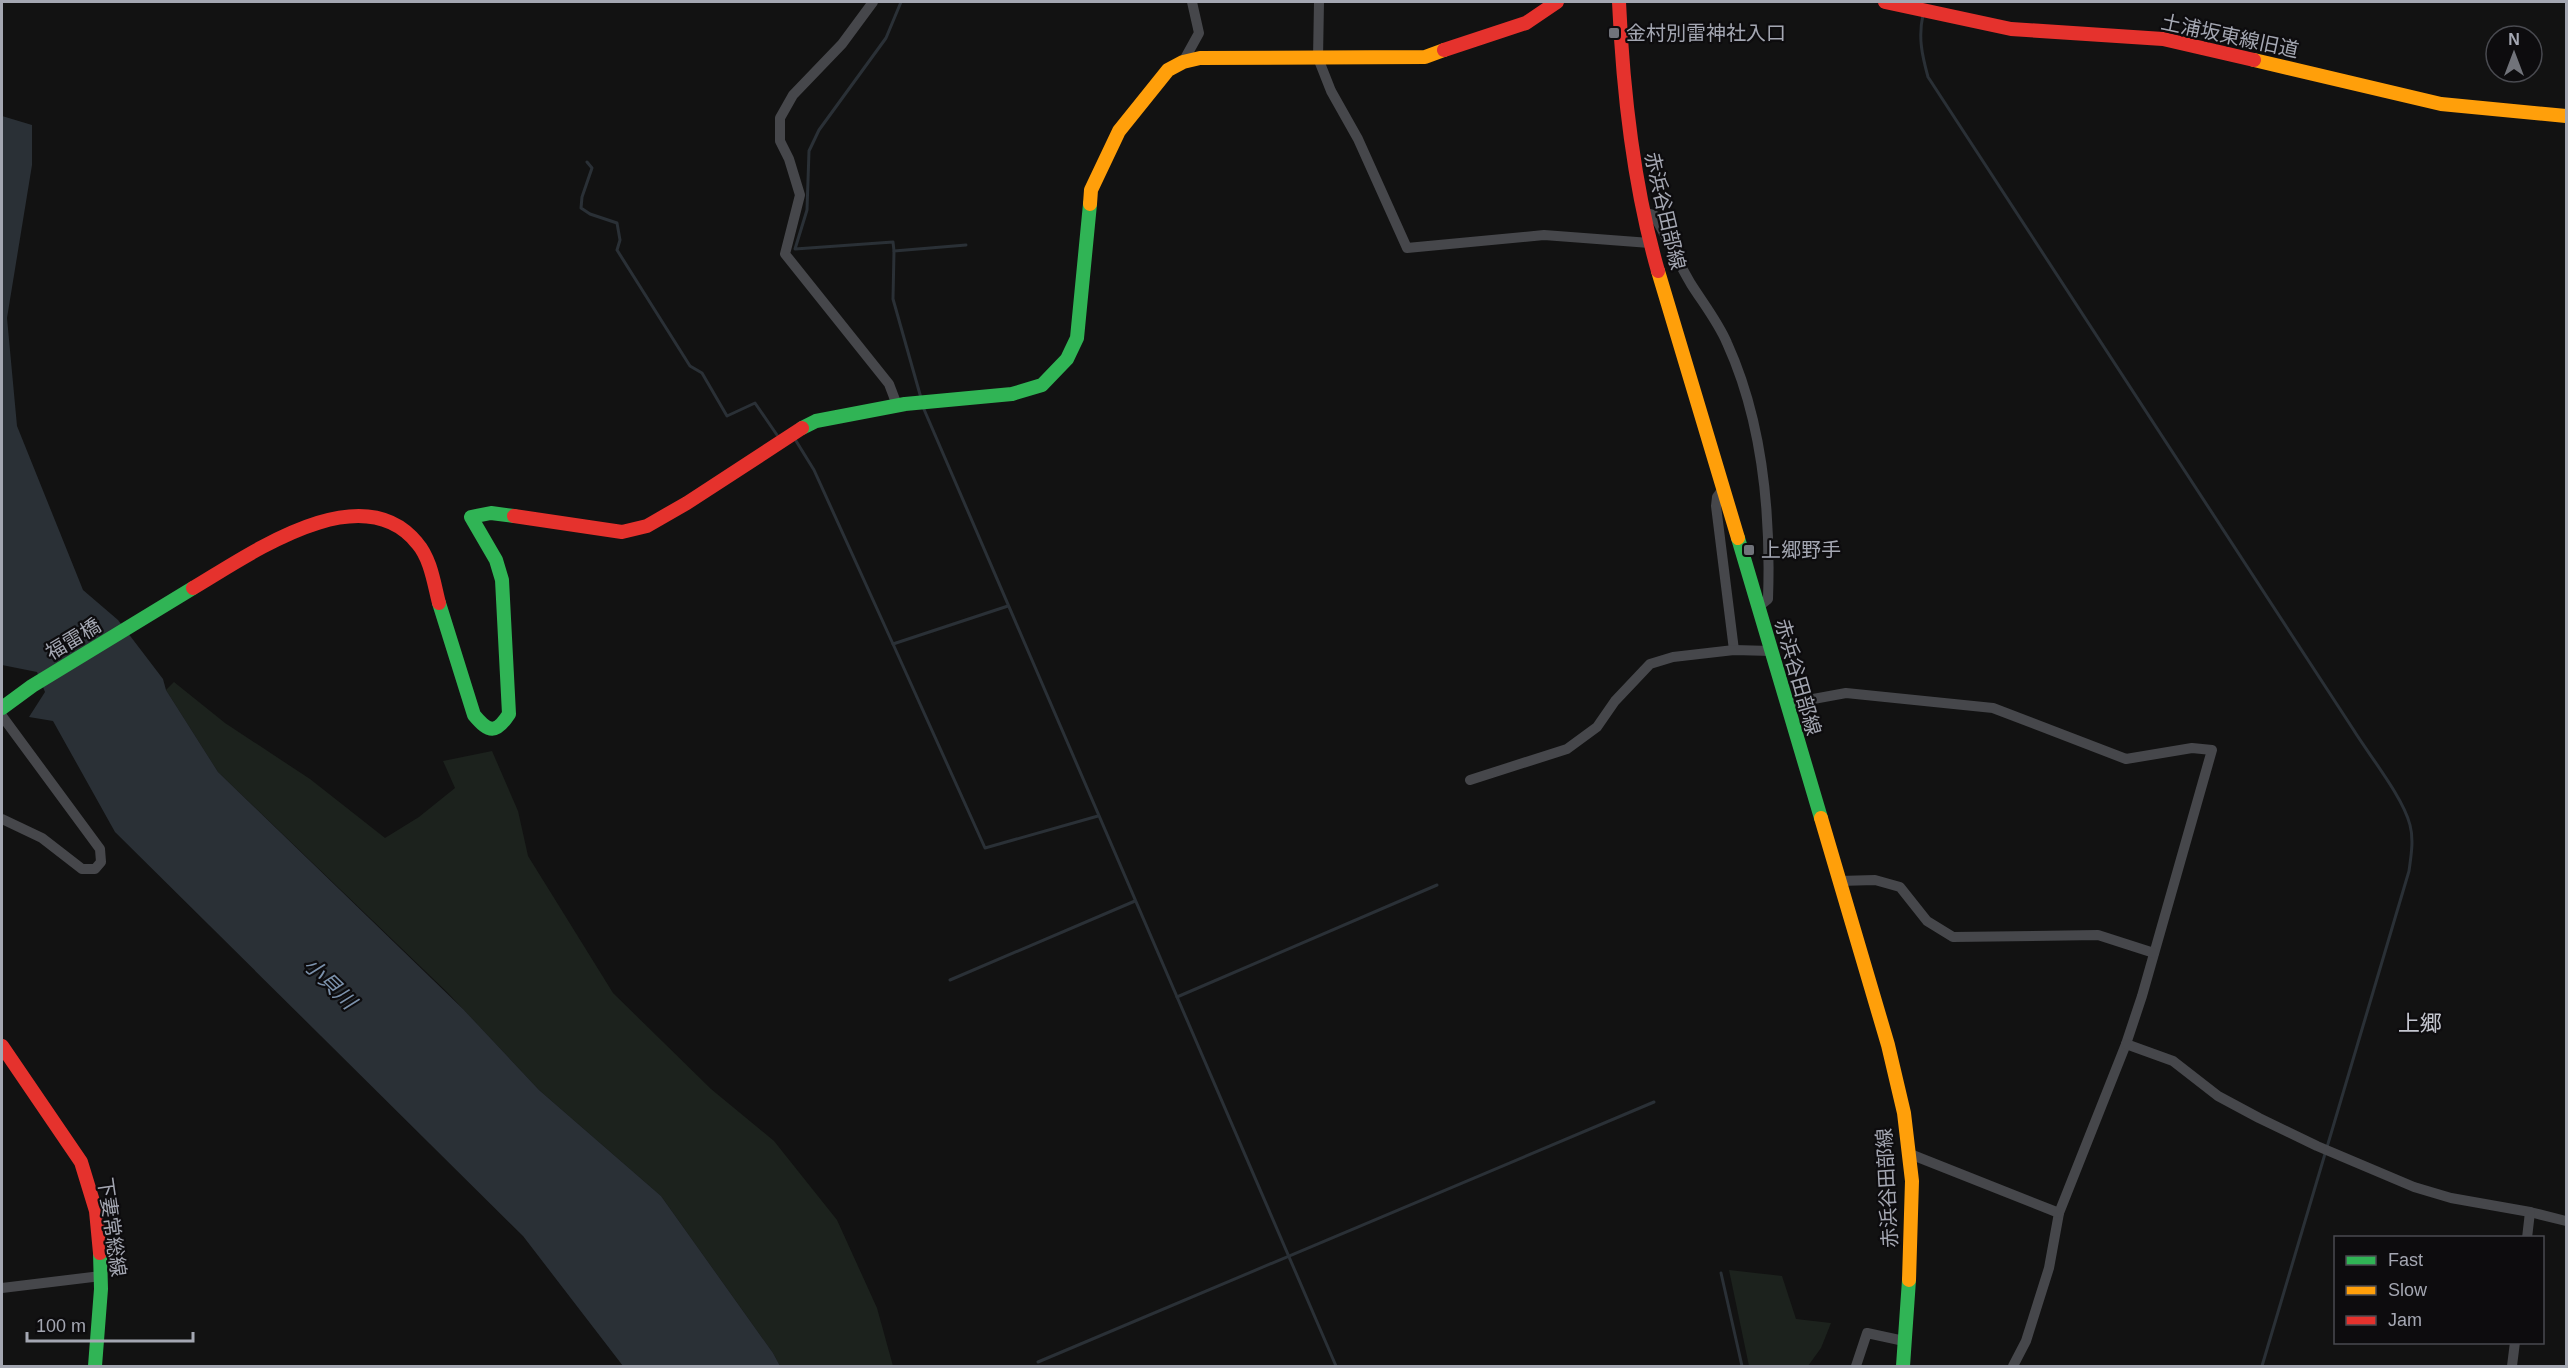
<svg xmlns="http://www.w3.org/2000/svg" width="2568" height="1368" viewBox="0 0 2568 1368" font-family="Helvetica,'Noto Sans JP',sans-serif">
	<rect width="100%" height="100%" fill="#121212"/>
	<g fill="#1c221d">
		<polygon points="174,682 225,723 310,779 385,838 419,817 455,788 443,761 492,751 518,811 528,856 613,993 711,1089 774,1141 837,1220 877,1308 893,1366 780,1366 773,1353 661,1196 539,1090 447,992 218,772 166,690"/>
		<polygon points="1729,1270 1782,1276 1796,1319 1831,1323 1821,1348 1808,1366 1749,1366"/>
	</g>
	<polygon fill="#2a3036" points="2,116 32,125 32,165 7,318 17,426 83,590 118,620 163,679 166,690 218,772 463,1009 539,1090 661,1196 773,1353 780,1366 623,1366 523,1236 115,832 53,721 29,717 45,692 37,672 2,665"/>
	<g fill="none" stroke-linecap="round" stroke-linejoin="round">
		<g stroke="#2a3036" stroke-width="3">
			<path d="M1923 15C1918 37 1922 55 1928 77L2353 729C2369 755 2403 797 2410 825 2414 840 2411 856 2409 871L2262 1366"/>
			<polyline points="587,162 592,168 582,197 581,208 590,214 617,223 620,240 617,250 690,366 702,373 727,416 755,403 777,435"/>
			<polyline points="894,251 893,242 795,249 807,210 809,151 819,130 886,38 901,2"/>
			<polyline points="921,398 893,299 894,251 966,245"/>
			<polyline points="923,407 1336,1366"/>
			<polyline points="793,436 814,470 893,644 1008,606"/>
			<polyline points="893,644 985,848 1098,816"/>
			<polyline points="950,980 1135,901"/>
			<polyline points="1177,997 1437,885"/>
			<polyline points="1721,1273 1742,1366"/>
			<polyline points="1038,1362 1654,1102"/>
		</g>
		<g stroke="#46474b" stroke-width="10">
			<polyline points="873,2 842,44 793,95 780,118 780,141 789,159 800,195 785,254 889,384 897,405"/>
			<polyline points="1319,2 1318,58 1331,91 1358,139 1407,248 1544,235 1650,243"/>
			<polyline points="1183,62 1199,33 1192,2"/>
			<path d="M1643 212 1654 215C1667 238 1678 262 1691 284 1703 303 1718 322 1727 343 1763 422 1771 513 1768 599L1758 607"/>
			<polyline points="1723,489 1717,497 1716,506 1734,650"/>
			<polyline points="1786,704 1846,693 1993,708 2126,759 2192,748 2212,750 2142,996 2126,1044 2059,1213 2049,1268 2026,1341 2013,1366"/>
			<polyline points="2,716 100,849 101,862 95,869 82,869 42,838 2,819"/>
			<polyline points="1470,780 1567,749 1597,727 1615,701 1650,664 1673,657 1734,650 1771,651"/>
			<polyline points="1839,881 1875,880 1900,887 1927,921 1953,937 2098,935 2154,953"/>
			<polyline points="2126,1044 2173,1061 2218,1096 2259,1118 2317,1146 2414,1187 2451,1198 2530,1212 2566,1221"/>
			<polyline points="1910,1154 2059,1213"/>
			<polyline points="2527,1238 2530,1212"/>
			<polyline points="2,1288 101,1276"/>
			<polyline points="1856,1366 1867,1333 1904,1341"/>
			<polyline points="2512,1366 2515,1342"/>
		</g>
		<g stroke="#30b455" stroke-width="14">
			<polyline points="802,428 816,421 905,404 1012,394 1042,385 1067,359 1077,338 1090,204"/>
			<polyline points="1738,538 1821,818"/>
			<path d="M439 603 474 715C489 733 496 734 509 714L502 580 496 560 471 517 491 513 514 516"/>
			<polyline points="2,708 32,686 193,588"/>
			<polyline points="95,1366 101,1289 100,1253"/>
			<polyline points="1903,1366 1909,1280"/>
		</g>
		<g stroke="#ff9f0a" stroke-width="14">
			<polyline points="2254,60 2441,104 2566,116"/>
			<polyline points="1090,204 1091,190 1119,131 1168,70 1183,62 1200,58 1425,57 1444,50"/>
			<polyline points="1658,271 1738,538"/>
			<polyline points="1821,818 1888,1045 1904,1113 1912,1181 1909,1280"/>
		</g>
		<g stroke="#e5322d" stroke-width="14">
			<path d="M1619 2C1623 92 1633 184 1658 271"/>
			<polyline points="1885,2 2011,29 2163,39 2254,60"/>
			<polyline points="1444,50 1526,23 1557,2"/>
			<polyline points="514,516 622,532 647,526 687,503 802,428"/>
			<path d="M193 588C249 555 361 474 417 543 431 559 434 584 439 603"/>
			<polyline points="2,1046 81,1162 96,1211 100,1253"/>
		</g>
	</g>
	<g fill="#71737a" stroke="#0d0c0e" stroke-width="2">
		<rect x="1608" y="27" width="12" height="12" rx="3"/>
		<rect x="1743" y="544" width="12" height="12" rx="3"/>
	</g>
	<g text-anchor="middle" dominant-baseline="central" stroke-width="4.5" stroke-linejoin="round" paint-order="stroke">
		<g font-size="20" fill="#a4a7b2" stroke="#0d0c0e" text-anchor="start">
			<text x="1626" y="33">金村別雷神社入口</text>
			<text x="1761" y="550">上郷野手</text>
		</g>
		<g font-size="20" fill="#a4a7b2" stroke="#0d0c0e">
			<text transform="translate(2230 36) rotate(12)">土浦坂東線旧道</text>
			<text transform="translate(1665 211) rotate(77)">赤浜谷田部線</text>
			<text transform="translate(73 639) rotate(-31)">福雷橋</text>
			<text transform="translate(1798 677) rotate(74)">赤浜谷田部線</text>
			<text transform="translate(1887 1188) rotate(-93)">赤浜谷田部線</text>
			<text transform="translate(112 1227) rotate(82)">下妻常総線</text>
		</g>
		<g font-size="21" font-style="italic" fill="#7c92ac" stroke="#0d0c0e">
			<text transform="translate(330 983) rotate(44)">小貝川</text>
		</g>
		<g font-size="22" fill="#c4c6cf" stroke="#0d0c0e">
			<text x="2420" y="1023">上郷</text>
		</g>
	</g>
	<rect width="2568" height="1368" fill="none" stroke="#a4a7b2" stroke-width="6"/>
	<rect x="2334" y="1236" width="210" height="108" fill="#0d0c0e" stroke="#494a50" stroke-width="1.5"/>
	<rect x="2346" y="1256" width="30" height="9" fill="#30b455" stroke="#494a50" stroke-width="1.5"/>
	<text x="2388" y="1266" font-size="18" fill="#a4a7b2">Fast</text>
	<rect x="2346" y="1286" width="30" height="9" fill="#ff9f0a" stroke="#494a50" stroke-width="1.5"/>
	<text x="2388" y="1296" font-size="18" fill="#a4a7b2">Slow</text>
	<rect x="2346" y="1316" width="30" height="9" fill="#e5322d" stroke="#494a50" stroke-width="1.5"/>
	<text x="2388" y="1326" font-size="18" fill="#a4a7b2">Jam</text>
	<g transform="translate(2514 54)"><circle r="28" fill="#0d0c0e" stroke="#494a50" stroke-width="1.5"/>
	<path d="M0-4.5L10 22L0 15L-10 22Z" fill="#71737a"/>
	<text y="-9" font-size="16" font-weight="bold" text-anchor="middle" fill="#a4a7b2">N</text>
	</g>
	<path d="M27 1332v9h166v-9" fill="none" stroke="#a4a7b2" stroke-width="3"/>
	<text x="36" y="1332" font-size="18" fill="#a4a7b2" stroke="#0d0c0e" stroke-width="4.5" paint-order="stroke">100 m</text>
</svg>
